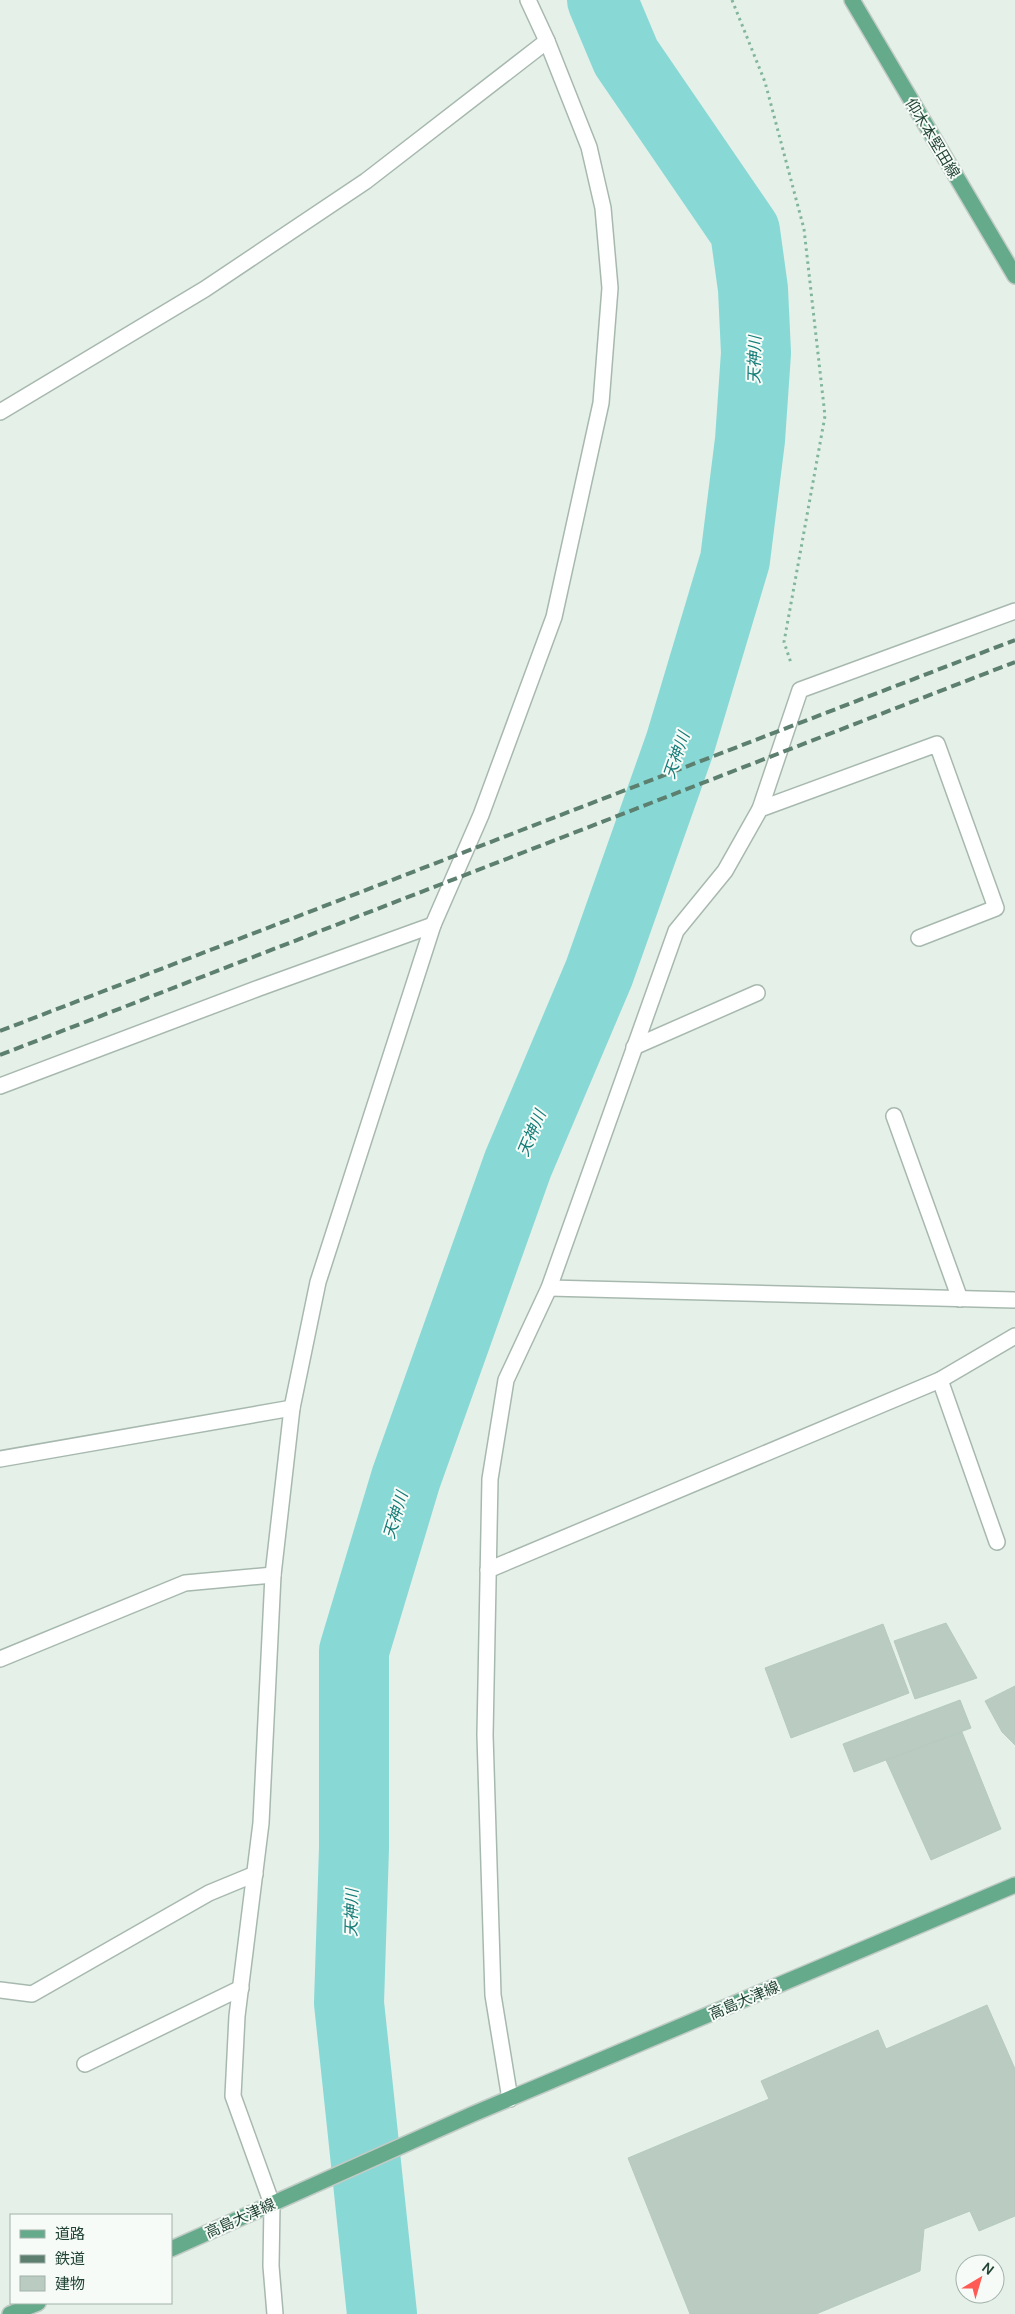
<svg xmlns="http://www.w3.org/2000/svg" width="1015" height="2314" viewBox="0 0 1015 2314" font-family="Manrope,'Noto Sans JP',sans-serif">
	<rect width="100%" height="100%" fill="#e5f0e9"/>
	<g fill="none" stroke-linecap="round" stroke-linejoin="round">
		<polyline stroke="#88d9d5" stroke-width="70" points="382,2314 349,2003 354,1848 354,1651 406,1478 518,1164 599,973 680,744 735,560 750,440 756,353 753,289 745,231 626,57 602,0"/>
	</g>
	<g fill="#bacbc1" stroke="#b6cabe">
		<polygon points="946,1623 977,1678 915,1699 894,1641"/>
		<polygon points="883,1624 909,1693 791,1738 765,1668"/>
		<polygon points="1015,1686 1015,1745 1002,1732 985,1701"/>
		<polygon points="960,1700 971,1728 854,1772 843,1744"/>
		<polygon points="962,1732 1001,1829 931,1860 886,1760"/>
		<polygon points="987,2005 1015,2069 1015,2216 979,2231 970,2211 924,2229 920,2271 816,2314 690,2314 628,2158 769,2099 761,2081 878,2030 886,2049"/>
	</g>
	<g fill="none" stroke-linecap="round" stroke-linejoin="round">
		<g stroke="#a7b9af" stroke-width="18">
			<g id="minor">
				<polyline points="0,412 205,289 366,181 547,41"/>
				<polyline points="760,809 800,690 1015,611"/>
				<polyline points="634,1047 757,993"/>
				<polyline points="0,1086 259,988 433,925"/>
				<polyline points="894,1116 960,1299"/>
				<polyline points="549,1288 1015,1300"/>
				<polyline points="940,1380 997,1542"/>
				<polyline points="0,1459 292,1408"/>
				<polyline points="488,1570 940,1380 1015,1336"/>
				<polyline points="0,1659 185,1583 273,1575"/>
				<polyline points="0,1990 32,1994 209,1893 255,1874"/>
				<polyline points="85,2064 241,1988"/>
				<polyline points="510,2099 493,1995 485,1735 490,1479 506,1380 549,1288 676,931 725,871 760,809 937,744 996,908 919,938"/>
				<polyline points="275,2314 271,2266 272,2204 233,2096 237,2016 261,1823 273,1575 292,1408 318,1282 433,925 481,815 554,617 601,403 610,288 603,208 589,147 547,41 528,0"/>
			</g>
		</g>
		<g stroke="#c1cbc6" stroke-width="18">
			<g id="major">
				<polyline points="852,0 1015,276"/>
				<polyline points="171,2249 473,2114 1015,1885"/>
				<polyline points="10,2314 38,2303"/>
			</g>
		</g>
		<polyline stroke="#82b69b" stroke-width="3" stroke-dasharray="2.5 4" stroke-linecap="butt" points="732,0 765,82 804,229 825,416 784,642 791,663"/>
		<use href="#minor" stroke="#fff" stroke-width="15"/>
		<use href="#major" stroke="#65aa8a" stroke-width="15"/>
		<g stroke="#5c7f6f" stroke-width="4" stroke-dasharray="10 5" stroke-linecap="butt">
			<polyline points="0,1031 1015,640"/>
			<polyline points="0,1055 1015,662"/>
		</g>
	</g>
	<g text-anchor="middle" dominant-baseline="central" stroke-width="4" stroke-linejoin="round" paint-order="stroke">
		<g font-size="15" fill="#224434" stroke="#f6fbf8">
			<text transform="translate(933 138) rotate(59)">仰木本堅田線</text>
			<text transform="translate(744 2000) rotate(-23)">高島大津線</text>
			<text transform="translate(240 2218) rotate(-24)">高島大津線</text>
		</g>
		<g font-size="16" font-style="italic" fill="#147c78" stroke="#f6fbf8">
			<text transform="translate(754 360) rotate(-89)">天神川</text>
			<text transform="translate(676 755) rotate(-71)">天神川</text>
			<text transform="translate(531 1133) rotate(-67)">天神川</text>
			<text transform="translate(395 1515) rotate(-73)">天神川</text>
			<text transform="translate(351 1913) rotate(-89)">天神川</text>
		</g>
	</g>
	<rect x="10" y="2214" width="162" height="90" fill="#f6fbf8" stroke="#a1b2aa"/>
	<rect x="20" y="2230" width="25" height="8" fill="#65aa8a" stroke="#a1b2aa"/>
	<text x="55" y="2239" font-size="15" fill="#224434">道路</text>
	<rect x="20" y="2255" width="25" height="8" fill="#5c7f6f" stroke="#a1b2aa"/>
	<text x="55" y="2264" font-size="15" fill="#224434">鉄道</text>
	<rect x="20" y="2276" width="25" height="15" fill="#bacbc1" stroke="#a1b2aa"/>
	<text x="55" y="2289" font-size="15" fill="#224434">建物</text>
	<g transform="translate(980 2279) rotate(38)"><circle r="24" fill="#f6fbf8" stroke="#a1b2aa"/>
	<path d="M0-4L9 19L0 12L-9 19Z" fill="#ff5b54"/>
	<text y="-8" font-size="14" font-weight="bold" text-anchor="middle" fill="#224434">N</text>
	</g>
</svg>
